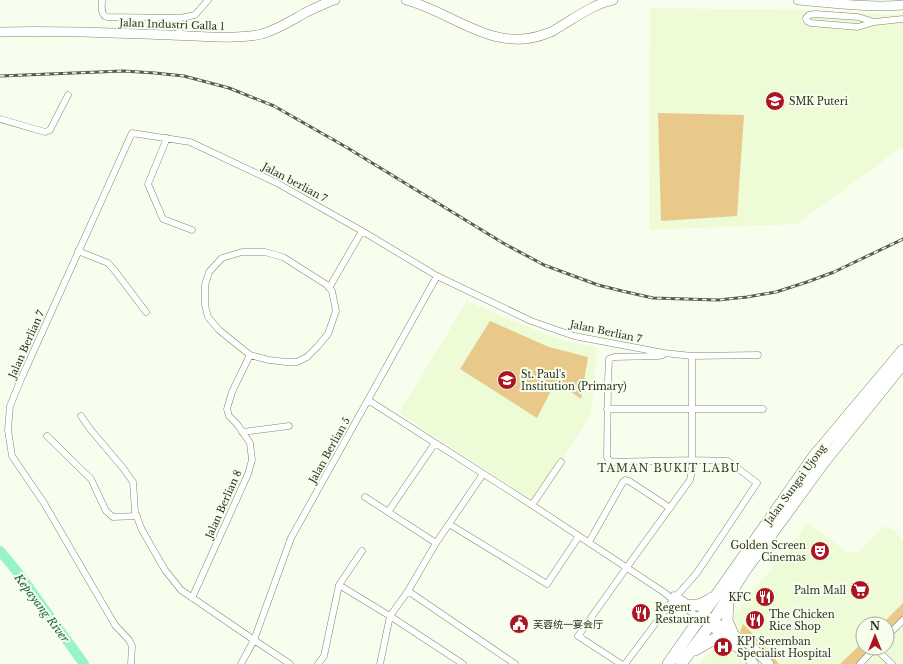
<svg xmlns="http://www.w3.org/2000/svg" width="903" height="664" font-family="'Libre Baskerville','Noto Sans SC',serif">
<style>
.built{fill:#edfbd6;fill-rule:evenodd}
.green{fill:#e9c989}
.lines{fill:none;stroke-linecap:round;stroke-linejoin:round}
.river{stroke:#99f3ca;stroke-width:10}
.street-casing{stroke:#7f896e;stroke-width:7}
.secondary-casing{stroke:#7f896e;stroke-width:10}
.highway-casing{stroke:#7f896e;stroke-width:12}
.street{stroke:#fff;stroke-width:6}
.secondary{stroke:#fff;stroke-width:9}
.highway{stroke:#fff;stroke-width:11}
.rail-casing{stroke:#585d51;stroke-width:3}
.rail{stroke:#f7feed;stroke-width:1.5;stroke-dasharray:4.5;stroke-linecap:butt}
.labels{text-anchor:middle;stroke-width:4;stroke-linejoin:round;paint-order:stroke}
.street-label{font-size:10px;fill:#2c3025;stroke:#f7feed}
.poi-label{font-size:10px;fill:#2c3025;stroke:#f7feed;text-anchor:start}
.neighbourhood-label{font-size:11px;letter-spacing:1px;fill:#384129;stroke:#f7feed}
.water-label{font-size:11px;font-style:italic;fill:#1f6348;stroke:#f7feed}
</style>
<rect width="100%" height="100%" fill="#f7feed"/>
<path class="built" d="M650,8L798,10L903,15V148L899,149L797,224L649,230Z
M467,301L513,321L558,339L597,348L591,413L537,503L399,413Z
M808,523L847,552H859L883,526L894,531L903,541V664H774L727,624ZM863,624H887V648H863Z
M721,641L739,653L750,664H700L703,660Z"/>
<path class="green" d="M658,113L744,115L737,216L661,221Z
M490,321L549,347L588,357L581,399L556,381L537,418L460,369Z
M903,603V619L887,635V624H882Z
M743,624L763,644L779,664H771L768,660L740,631Z
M863,642V648H873L858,664H840Z"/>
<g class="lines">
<path class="river" d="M0,551L19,574L84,664"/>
<g class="street-casing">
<path id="street" d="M102,0C102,6 100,15 107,17L180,18L195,15L208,0
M874,22L858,17L815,14L809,15L806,18L807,21L811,23L858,27L874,22L903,19
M179,35L180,18
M0,119L45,132L50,130L68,95
M167,138L148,184L163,219L192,230
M78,251L108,263L115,271L146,312
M242,252H265L283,257L327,285L332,291L336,311L328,334L318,346L307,357L297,362H286L269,360L250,355L219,330L208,317L205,305V285L209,272L222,258Z
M329,288L362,231
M368,400L532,505L665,593L673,600L700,618
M607,409H763
M81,416L90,429L123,468L133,482L134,496L135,512L142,530L165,570L181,590L254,640L290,664
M242,432L289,426
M47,436L91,479L106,511L113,517L137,516
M365,497L436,543
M532,505L561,462
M388,512L435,443
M449,524L547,584L579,536
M589,542L623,482L625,480L629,481L670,508
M339,585L390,616L463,664
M408,591L515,664
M674,595L677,596L692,606
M192,598L248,474L252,460L250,443L237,424L229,416L227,409L232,392L250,355
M887,636L903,620
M131,664L132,646L129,640L115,625L44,503L12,456L8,430L10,406L21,379L72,266L132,133L190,142L277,183L362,231L437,276L531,321L574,336L664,353L692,356L758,355
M241,664L254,640L291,538L437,276
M318,664L324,656L339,585L362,551
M380,664L390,616L408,591L436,543L483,474
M621,664L578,636L627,567L690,480L692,470V356
M625,664L673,600L696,574L711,552L757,483L728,461L692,460L612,462L609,460L607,457L608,381L609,359L614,357L658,356L663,355L664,353
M860,664L875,648L892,664"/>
</g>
<g class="secondary-casing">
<path id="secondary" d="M406,0C455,13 494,55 548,33C553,32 557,28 561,26C578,16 594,4 613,0
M798,0C832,3 868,8 903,5
M0,32C57,30 114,33 171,35C198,36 236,40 262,34C278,29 289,22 303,14C312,9 322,5 331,1L335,0
M703,614L751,646L769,664
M707,623C724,635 740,649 754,664"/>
</g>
<g class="highway-casing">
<path id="highway" d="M728,600L727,621L732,632
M690,605C700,606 704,603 712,598
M695,650L716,638L725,636
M668,664L814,456L903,350
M681,664L713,621L744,572L824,462L903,364"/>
</g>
<use href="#street" class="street"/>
<use href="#secondary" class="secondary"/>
<use href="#highway" class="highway"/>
<g class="rail-casing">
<path id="rail" d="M0,76L123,71L155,73L184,76L229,88L274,106L346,147L503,243L544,265L598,285L622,291L653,298L718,300L747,297L776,292L807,282L834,272L903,239"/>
</g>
<use href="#rail" class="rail"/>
</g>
<defs>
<g id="school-disc" transform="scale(1)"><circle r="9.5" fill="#aa1423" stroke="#f7feed"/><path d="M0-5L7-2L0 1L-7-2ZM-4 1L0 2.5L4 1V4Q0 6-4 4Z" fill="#fff"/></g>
<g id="theatre-disc" transform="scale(1)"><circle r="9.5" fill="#aa1423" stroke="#f7feed"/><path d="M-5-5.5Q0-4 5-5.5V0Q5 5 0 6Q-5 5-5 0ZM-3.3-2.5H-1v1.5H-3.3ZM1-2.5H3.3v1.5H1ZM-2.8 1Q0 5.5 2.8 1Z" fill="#fff"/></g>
<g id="supermarket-disc" transform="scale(1)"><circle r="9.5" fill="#aa1423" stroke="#f7feed"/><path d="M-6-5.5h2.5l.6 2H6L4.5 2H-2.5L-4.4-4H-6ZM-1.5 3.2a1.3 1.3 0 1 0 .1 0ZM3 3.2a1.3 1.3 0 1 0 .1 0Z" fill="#fff"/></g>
<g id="restaurant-disc" transform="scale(1)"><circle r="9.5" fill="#aa1423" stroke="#f7feed"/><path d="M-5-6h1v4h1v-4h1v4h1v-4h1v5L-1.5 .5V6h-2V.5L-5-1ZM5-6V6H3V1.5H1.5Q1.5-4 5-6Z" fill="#fff"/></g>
<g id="civic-disc" transform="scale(1)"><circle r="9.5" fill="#aa1423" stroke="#f7feed"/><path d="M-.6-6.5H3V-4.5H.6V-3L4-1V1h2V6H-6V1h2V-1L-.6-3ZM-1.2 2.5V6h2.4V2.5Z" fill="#fff"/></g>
<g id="hospital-disc" transform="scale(1)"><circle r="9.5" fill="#aa1423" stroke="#f7feed"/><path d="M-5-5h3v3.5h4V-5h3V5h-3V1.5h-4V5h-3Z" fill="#fff"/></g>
</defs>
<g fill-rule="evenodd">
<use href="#school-disc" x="775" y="101"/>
<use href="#school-disc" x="507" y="380"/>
<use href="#theatre-disc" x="820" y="551"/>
<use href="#supermarket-disc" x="860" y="590"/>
<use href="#restaurant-disc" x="765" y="597"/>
<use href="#restaurant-disc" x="641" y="613"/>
<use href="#restaurant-disc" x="755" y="620"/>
<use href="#civic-disc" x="519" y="624"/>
<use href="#hospital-disc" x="723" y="647"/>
</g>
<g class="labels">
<g class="street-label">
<text transform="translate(172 24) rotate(2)" y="4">Jalan Industri Galla 1</text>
<text transform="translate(295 182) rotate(28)" y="4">Jalan berlian 7</text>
<text transform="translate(606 331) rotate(12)" y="4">Jalan Berlian 7</text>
<text transform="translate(26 344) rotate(-66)" y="4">Jalan Berlian 7</text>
<text transform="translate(329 450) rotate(-61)" y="4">Jalan Berlian 5</text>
<text transform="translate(795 484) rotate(-54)" y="4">Jalan Sungai Ujong</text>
<text transform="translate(223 504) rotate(-66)" y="4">Jalan Berlian 8</text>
</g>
<g class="poi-label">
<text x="789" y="105">SMK Puteri</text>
<text x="521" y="378">St. Paul's<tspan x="521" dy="12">Institution (Primary)</tspan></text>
<text x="806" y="549" text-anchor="end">Golden Screen<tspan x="806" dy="12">Cinemas</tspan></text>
<text x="846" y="594" text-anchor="end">Palm Mall</text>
<text x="751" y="601" text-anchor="end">KFC</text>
<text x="655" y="611">Regent<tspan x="655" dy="12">Restaurant</tspan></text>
<text x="769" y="618">The Chicken<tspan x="769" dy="12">Rice Shop</tspan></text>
<text x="533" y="628">芙蓉统一宴会厅</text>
<text x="737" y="645">KPJ Seremban<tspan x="737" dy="12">Specialist Hospital</tspan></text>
</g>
<g class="neighbourhood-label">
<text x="669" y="472">TAMAN BUKIT LABU</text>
</g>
<g class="water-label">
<text transform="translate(42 608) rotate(53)" y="4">Kepayang River</text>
</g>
</g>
<g transform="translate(875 636)"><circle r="19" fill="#f7feed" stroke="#a6ac9d"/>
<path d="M0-3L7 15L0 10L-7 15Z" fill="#aa1423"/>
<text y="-6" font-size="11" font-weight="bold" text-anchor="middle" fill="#2c3025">N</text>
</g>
</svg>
